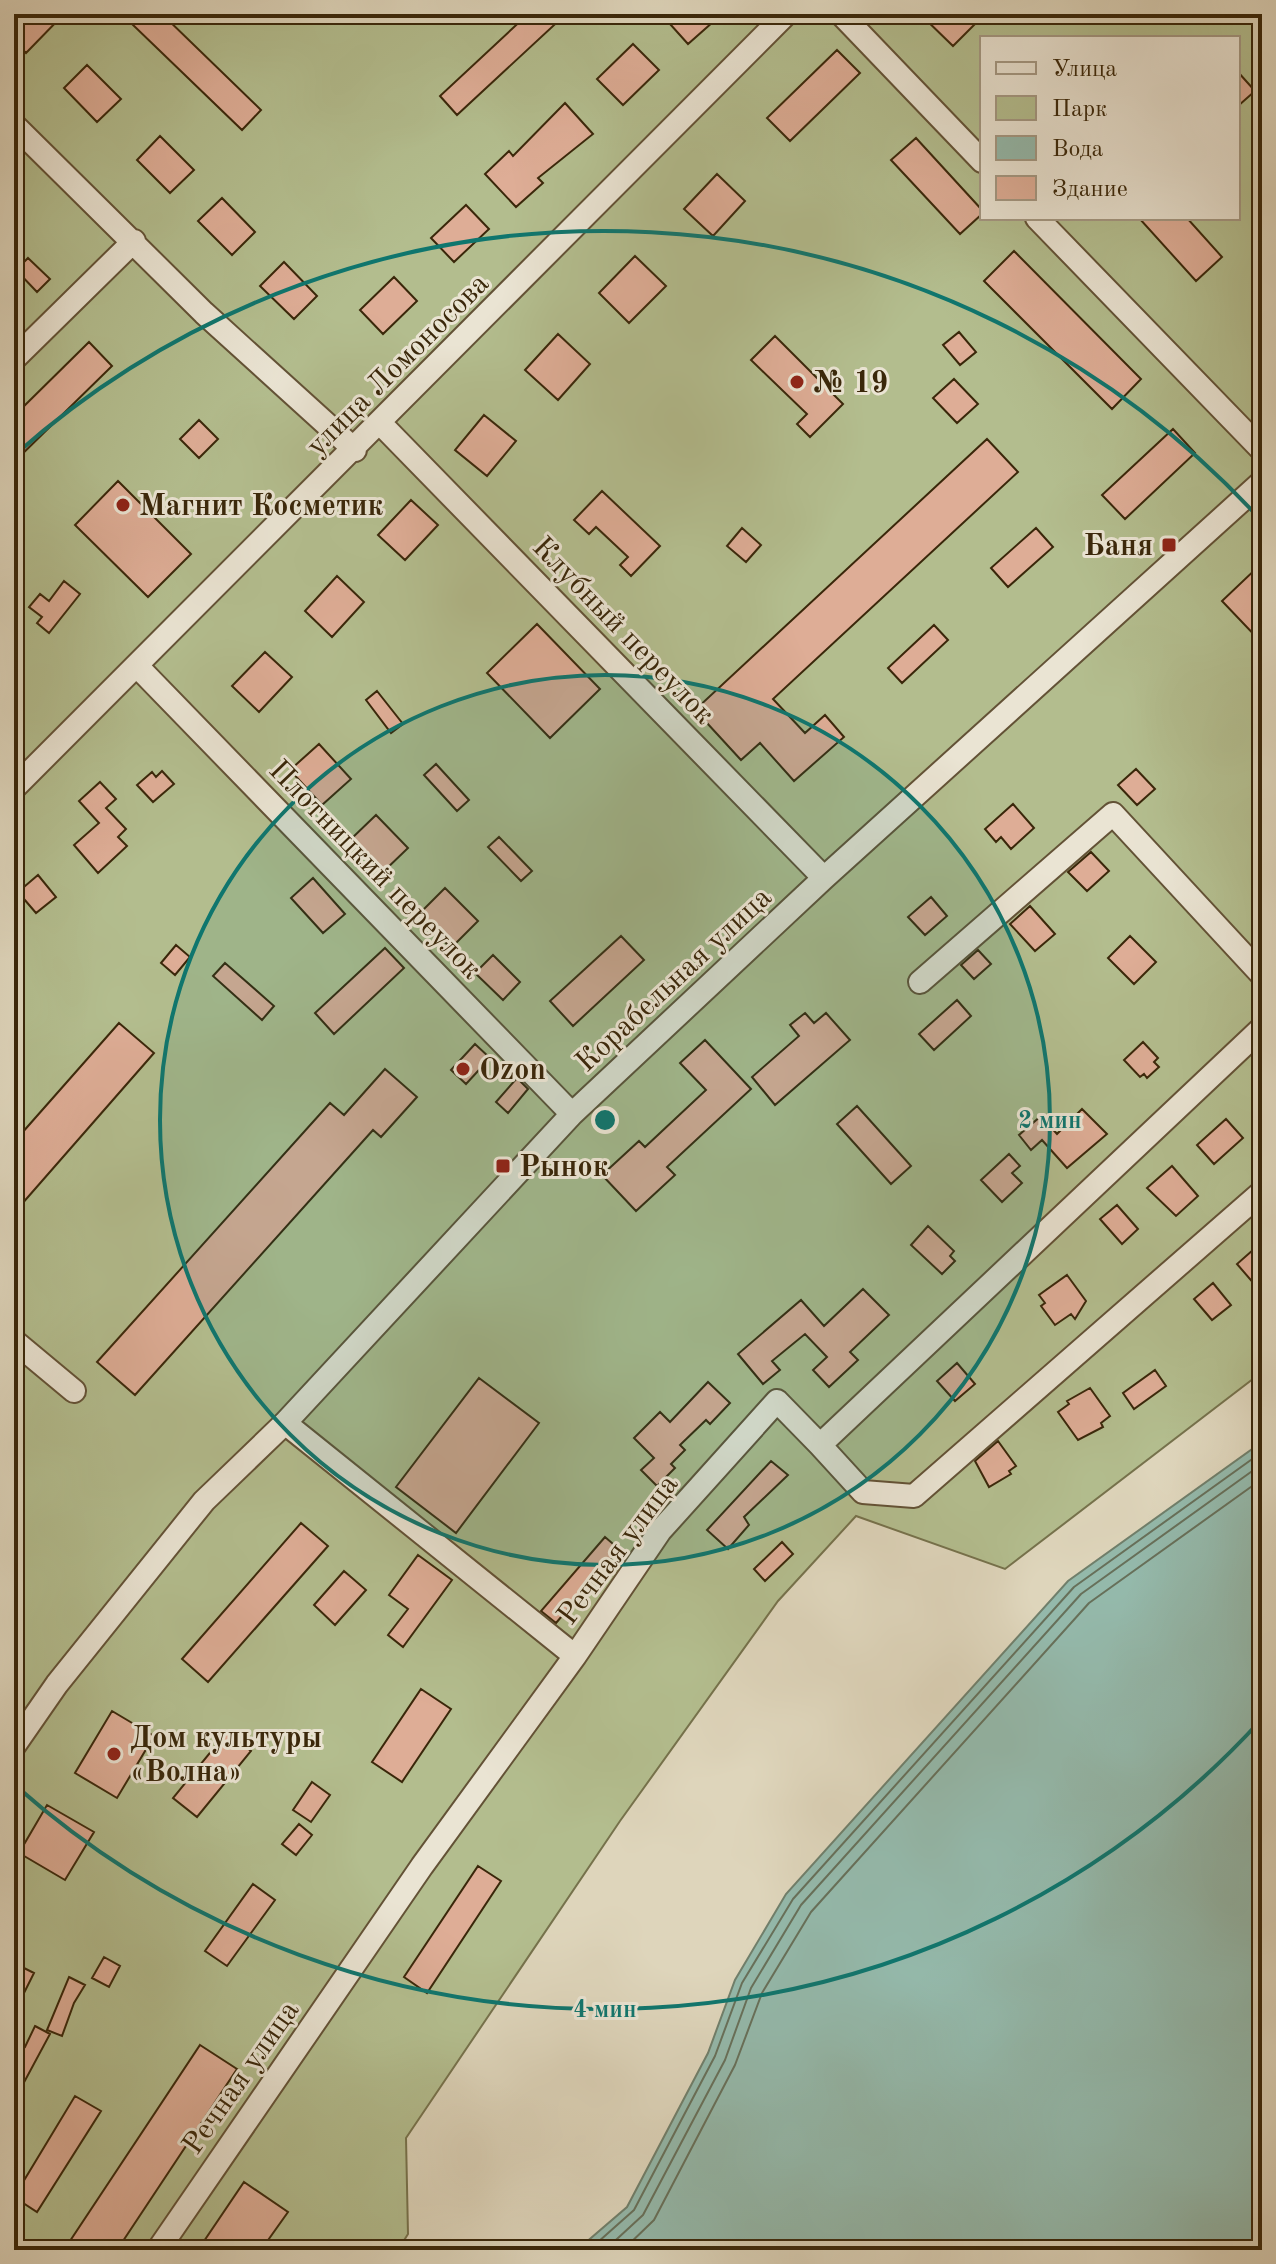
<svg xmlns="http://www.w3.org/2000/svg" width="1276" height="2264" font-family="'Old Standard TT',serif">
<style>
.green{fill:#b3bd8e;stroke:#76724c;stroke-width:2;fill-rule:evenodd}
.water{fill:#94b9ab;stroke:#707f6b;stroke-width:2}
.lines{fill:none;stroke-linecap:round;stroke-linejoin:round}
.shore{stroke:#67705a;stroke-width:2}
.building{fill:#dead96;stroke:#3a270a;stroke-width:2}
.street-casing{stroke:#635236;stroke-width:26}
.street{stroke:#eae4d3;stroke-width:22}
.ring{fill:none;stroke:#0f766e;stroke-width:4}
.poi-dot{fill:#8f2418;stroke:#eae4d3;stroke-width:3}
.labels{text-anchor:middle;stroke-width:6;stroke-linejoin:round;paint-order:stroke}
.street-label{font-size:30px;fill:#3a270a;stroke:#eae4d3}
.poi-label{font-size:30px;font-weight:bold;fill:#3a270a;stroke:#eae4d3;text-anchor:start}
.centre{fill:#0f766e;stroke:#eae4d3;stroke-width:4}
.ring-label{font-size:24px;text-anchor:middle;font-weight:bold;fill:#0f766e;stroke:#eae4d3;stroke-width:6;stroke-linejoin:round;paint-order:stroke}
</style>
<rect width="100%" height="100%" fill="#ded5bb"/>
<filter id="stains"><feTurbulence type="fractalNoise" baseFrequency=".0025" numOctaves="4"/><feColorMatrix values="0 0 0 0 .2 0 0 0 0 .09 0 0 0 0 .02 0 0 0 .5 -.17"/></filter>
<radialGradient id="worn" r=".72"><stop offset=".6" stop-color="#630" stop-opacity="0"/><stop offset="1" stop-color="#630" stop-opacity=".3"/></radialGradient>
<path class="green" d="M14,14H1262V1372L1005,1569L856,1516L778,1601L620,1821L406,2138L408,2234L398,2250H14ZM982,38H1238V218H982Z"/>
<path class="water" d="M1262,1442V2250H577L627,2207L708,2053L735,1980L786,1894L1068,1581Z"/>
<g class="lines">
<path class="shore" d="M589,2250L634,2210L715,2056L742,1983L793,1899L1074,1587L1262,1452
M605,2250L643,2215L725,2060L751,1988L801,1905L1081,1594L1262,1464
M623,2250L654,2220L735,2065L762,1993L811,1912L1089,1603L1262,1479"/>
</g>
<path class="building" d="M20,14H64L26,53L14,41V20Z
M142,14H162L261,110L242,130L132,24Z
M528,14H566L457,115L440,96Z
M661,14H722L688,44Z
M920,14H966L976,23L953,46Z
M633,44L659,70L623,105L597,79Z
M837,50L860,73L790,141L767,118Z
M87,65L121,99L97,122L64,88Z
M1238,72L1255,91L1238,106Z
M565,103L593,134L538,178L543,183L516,207L485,174L509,151L513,156Z
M160,136L194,170L170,193L137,160Z
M916,138L982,210V214L960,234L891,160Z
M717,174L745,201L713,236L684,209Z
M222,198L255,232L232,255L198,221Z
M466,205L489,229L454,262L431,238Z
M1139,218H1187L1222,257L1196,281Z
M1014,251L1141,379L1112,409L984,281Z
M635,256L666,286L629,323L599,293Z
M28,258L50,279L37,292L16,270Z
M284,262L317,296L294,319L260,286Z
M394,277L417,301L383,334L360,310Z
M959,332L976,352L960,365L943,345Z
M558,334L590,364L558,400L525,370Z
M775,336L843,404L810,437L797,424L807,414L751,360Z
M89,342L112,366L14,462V416Z
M954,379L978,404L957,423L933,398Z
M484,415L516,441L487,476L455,450Z
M199,420L218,439L199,458L180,439Z
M1173,429L1195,453L1125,519L1102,495Z
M987,439L1018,472L773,699L805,733L825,715L844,737L794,781L760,743L741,760L695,710Z
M118,481L191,554L148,597L75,525Z
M602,491L660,546L631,576L620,565L628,557L596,527L589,534L574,520Z
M411,500L438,525L405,560L378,535Z
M742,528L761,545L746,562L727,546Z
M1036,528L1053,547L1008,587L991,568Z
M1262,563V643L1222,601Z
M337,576L364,602L332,637L305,611Z
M64,581L80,594L49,633L37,623L42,617L29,607L40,594L49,601Z
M537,624L600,689L550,738L487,673Z
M934,625L948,640L902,683L888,668Z
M265,652L292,677L259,712L232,686Z
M377,691L403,724L391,733L366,700Z
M319,744L351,779L322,805L290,770Z
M436,764L469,800L457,811L424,775Z
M1136,769L1155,789L1137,805L1118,785Z
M162,771L174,784L153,802L137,785L152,772L156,777Z
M100,782L116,799L106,808L126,829L118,837L127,846L98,873L74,845L99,823L79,801Z
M1013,804L1034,828L1011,849L1001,837L996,842L985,829Z
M376,815L408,848L382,873L350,840Z
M499,837L532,871L521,881L488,847Z
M1091,852L1109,871L1087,891L1068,872Z
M38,875L56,897L36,913L18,892Z
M313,878L345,914L323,933L291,898Z
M445,888L478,921L451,948L418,915Z
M931,897L947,916L925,935L908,917Z
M1030,906L1055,934L1035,951L1010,924Z
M621,936L644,960L573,1026L550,1001Z
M1130,936L1156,962L1134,984L1108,958Z
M176,945L190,957L175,975L161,963Z
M385,948L404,968L334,1034L315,1013Z
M978,950L991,964L974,979L961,965Z
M493,955L520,982L503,1000L475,973Z
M225,963L274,1006L262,1020L213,976Z
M957,1000L971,1016L934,1050L919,1034Z
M805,1013L814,1023L826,1013L850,1040L775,1105L752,1077L799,1036L790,1025Z
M119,1023L154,1053L14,1213V1142Z
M705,1040L751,1089L667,1167L675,1175L636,1211L602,1175L639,1141L645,1147L706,1090L680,1063Z
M1143,1042L1158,1058L1154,1062L1159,1067L1147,1078L1144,1074L1140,1077L1124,1060Z
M475,1044L490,1058L466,1084L451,1070Z
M385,1069L417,1097L381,1137L373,1130L135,1395L97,1362L330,1103L344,1115Z
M517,1078L528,1089L508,1113L496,1102Z
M857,1106L911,1166L891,1184L837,1124Z
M1082,1109L1107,1134L1067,1168L1042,1140L1031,1150L1019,1135L1041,1116L1057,1134Z
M1226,1119L1243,1138L1214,1164L1197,1145Z
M1009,1154L1020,1166L1012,1173L1022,1183L1002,1202L981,1180Z
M1172,1166L1198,1196L1176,1216L1147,1188Z
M1117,1205L1138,1229L1122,1244L1100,1219Z
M928,1226L954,1251L950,1256L955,1261L942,1274L911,1245Z
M1262,1242V1293L1237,1264Z
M1067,1275L1086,1301L1075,1319L1071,1314L1055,1325L1041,1306L1045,1303L1039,1295Z
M1213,1283L1231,1305L1212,1320L1194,1299Z
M863,1289L889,1315L850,1352L858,1360L829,1387L813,1370L827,1357L805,1334L772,1361L780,1370L763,1384L738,1354L801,1300L824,1326Z
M957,1363L975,1384L955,1401L937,1381Z
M1155,1370L1166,1386L1134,1409L1123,1393Z
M479,1378L539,1423L456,1533L396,1487Z
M708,1382L730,1403L710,1424L706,1420L680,1445L685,1450L671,1464L675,1468L657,1486L641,1470L654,1458L634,1438L660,1412L670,1422Z
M1090,1388L1110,1416L1101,1423L1103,1427L1078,1440L1058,1412L1069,1404L1067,1401Z
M998,1441L1016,1466L1009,1471L1011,1474L989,1487L975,1461Z
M771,1461L788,1475L744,1517L749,1525L728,1549L707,1530Z
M301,1523L328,1546L208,1682L182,1659Z
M605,1537L619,1549L556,1623L541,1611Z
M782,1542L793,1554L765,1581L754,1569Z
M418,1555L452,1580L403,1647L388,1635L408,1609L389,1595Z
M344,1571L366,1590L335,1625L314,1605Z
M421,1689L451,1709L402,1782L372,1762Z
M112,1711L154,1736L117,1798L75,1773Z
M227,1732L251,1751L197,1817L173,1798Z
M312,1782L330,1795L311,1822L293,1810Z
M47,1805L94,1832L65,1880L19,1853Z
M299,1824L312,1835L296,1855L282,1844Z
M478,1866L501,1881L427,1993L404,1977Z
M253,1884L275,1900L227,1966L205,1951Z
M104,1957L120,1966L109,1987L92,1978Z
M14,1963L34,1973L14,2013Z
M69,1977L85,1985L74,2003L62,2036L47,2030Z
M35,2026L50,2034L14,2101V2052L18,2044L25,2047Z
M200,2045L237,2069L117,2250H64Z
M75,2096L101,2111L37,2212L14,2197Z
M244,2182L288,2212L261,2250H198Z"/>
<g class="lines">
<g class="street-casing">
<path id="street" d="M841,14L982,161
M14,125L204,313L355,450
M1037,218L1262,450
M14,359L134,241
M381,424L824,878
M137,666L572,1114
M14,788L786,14
M920,982L1113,814L1262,975
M14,1341L74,1391
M285,1423L575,1656
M820,1445L863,1492L914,1496L1262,1192
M14,1746L57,1684L204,1501L285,1423L572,1114L824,878L1262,482
M158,2250L422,1866L575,1656L660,1531L777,1401L820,1445L1262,1028"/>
</g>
<use href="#street" class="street"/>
</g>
<circle cx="605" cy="1120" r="445" fill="#0f766e" fill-opacity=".12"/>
<g class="ring">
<circle cx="605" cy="1120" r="445"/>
<path d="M1260 1721A889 889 0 0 1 16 1786M16 454A889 889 0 0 1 1260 519"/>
</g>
<g class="poi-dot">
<circle cx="797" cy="382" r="8"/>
<circle cx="123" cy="505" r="8"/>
<rect x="1161" y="537" width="16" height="16" rx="4"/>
<circle cx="463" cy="1069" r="8"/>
<rect x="495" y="1158" width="16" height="16" rx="4"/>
<circle cx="114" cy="1754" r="8"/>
</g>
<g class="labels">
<g class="street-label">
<text transform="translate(397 364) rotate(-45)" y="10">улица Ломоносова</text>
<text transform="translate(624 630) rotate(46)" y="10">Клубный переулок</text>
<text transform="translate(376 869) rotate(46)" y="10">Плотницкий переулок</text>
<text transform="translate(673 979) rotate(-43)" y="10">Корабельная улица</text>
<text transform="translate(617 1549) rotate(-53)" y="10">Речная улица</text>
<text transform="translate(240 2077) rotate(-55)" y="10">Речная улица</text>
</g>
<g class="poi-label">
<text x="813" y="392">№ 19</text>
<text x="139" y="515">Магнит Косметик</text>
<text x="1153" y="555" text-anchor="end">Баня</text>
<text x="479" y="1079">Ozon</text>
<text x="519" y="1176">Рынок</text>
<text x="130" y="1747">Дом культуры<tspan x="130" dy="34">«Волна»</tspan></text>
</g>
</g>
<circle cx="605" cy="1120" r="12" class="centre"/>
<g class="ring-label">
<text x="1050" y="1128">2 мин</text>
<text x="605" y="2017">4 мин</text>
</g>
<rect width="1276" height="2264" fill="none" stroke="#ded5bb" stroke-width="48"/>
<rect x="16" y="16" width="1244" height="2232" fill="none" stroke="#3a270a" stroke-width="4"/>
<rect x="24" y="24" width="1228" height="2216" fill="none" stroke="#3a270a" stroke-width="2"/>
<rect x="980" y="36" width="260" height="184" fill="#eae4d3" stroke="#a49883" stroke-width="2"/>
<rect x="996" y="62" width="40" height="12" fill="#eae4d3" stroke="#a49883" stroke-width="2"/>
<text x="1052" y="76" font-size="24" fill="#3a270a">Улица</text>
<rect x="996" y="96" width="40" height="24" fill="#b3bd8e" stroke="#a49883" stroke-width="2"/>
<text x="1052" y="116" font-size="24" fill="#3a270a">Парк</text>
<rect x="996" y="136" width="40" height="24" fill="#94b9ab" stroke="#a49883" stroke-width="2"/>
<text x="1052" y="156" font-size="24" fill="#3a270a">Вода</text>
<rect x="996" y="176" width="40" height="24" fill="#dead96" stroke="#a49883" stroke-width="2"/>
<text x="1052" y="196" font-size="24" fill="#3a270a">Здание</text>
<rect width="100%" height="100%" filter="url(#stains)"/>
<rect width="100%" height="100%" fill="url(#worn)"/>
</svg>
